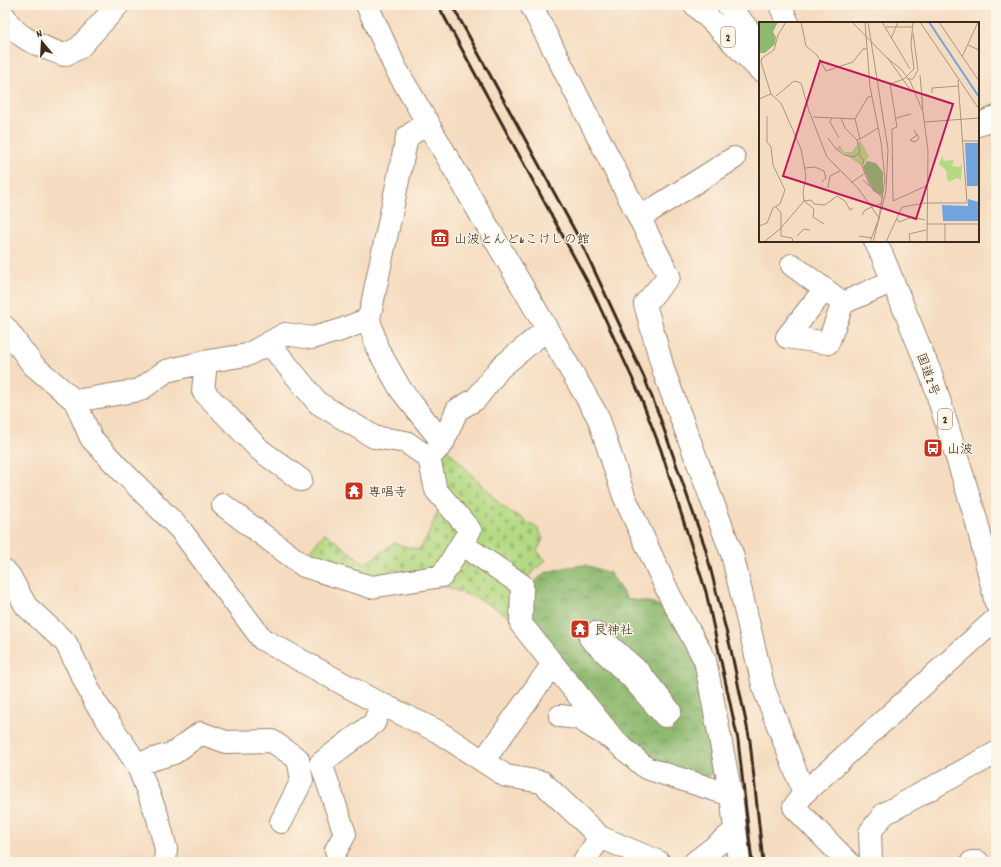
<svg xmlns="http://www.w3.org/2000/svg" width="1001" height="867" font-family="Dekko,'Klee One',sans-serif">
<style>
.forest{fill:url(#forest-crowns);stroke:#657248}
.cemetery{fill:url(#cemetery-stones);stroke:#788250}
.lines{fill:none;stroke-linecap:round;stroke-linejoin:round}
.minor-casing{stroke:#98836f;stroke-width:24}
.highway-casing{stroke:#98836f;stroke-width:24}
.minor{stroke:#fff;stroke-width:22}
.highway{stroke:#fff;stroke-width:22}
.rail{stroke:#3b2a1e;stroke-width:3}
.labels{text-anchor:middle;stroke-width:3;stroke-linejoin:round;paint-order:stroke}
.shield{fill:#fcf5e5;stroke:#75675a;stroke-width:1}
.shield-label{font-size:12px;font-weight:bold;fill:#3b2a1e}
.poi-label{font-size:13px;fill:#3b2a1e;stroke:#fcf5e5;text-anchor:start}
.street-label{font-size:13px;fill:#3b2a1e;stroke:#fcf5e5}
.inset-river{fill:none;stroke:#72a4dd;stroke-width:2}
.inset-road{fill:none;stroke:#ab957f;stroke-width:1}
.view{fill:#c2185b;fill-opacity:0.15;stroke:#c2185b;stroke-width:2}
.inset-edge{fill:none;stroke:#3b2a1e;stroke-width:2}
</style>
<defs>
<pattern id="forest-crowns" width="20" height="18" patternUnits="userSpaceOnUse"><rect width="20" height="18" fill="#8fb971"/><path d="M2 6a3 3 0 1 1 6 0M12 15a3 3 0 1 1 6 0" fill="none" stroke="#76975c"/></pattern>
<pattern id="cemetery-stones" width="16" height="16" patternUnits="userSpaceOnUse"><rect width="16" height="16" fill="#b4d983"/><path d="M2 7V4a2 2 0 0 1 4 0v3zM10 15v-3a2 2 0 0 1 4 0v3z" fill="#9cba71"/></pattern>
</defs>
<rect width="100%" height="100%" fill="#fcf5e5"/>
<filter id="ink" filterUnits="userSpaceOnUse"><feTurbulence type="fractalNoise" baseFrequency=".025" numOctaves="2"/><feDisplacementMap in="SourceGraphic" scale="8" xChannelSelector="R" yChannelSelector="G"/><feConvolveMatrix kernelMatrix="1 2 1 2 8 2 1 2 1" color-interpolation-filters="sRGB"/></filter>
<filter id="wash" filterUnits="userSpaceOnUse"><feTurbulence type="fractalNoise" baseFrequency=".012" numOctaves="4" result="noise"/><feDisplacementMap in="SourceGraphic" scale="16" xChannelSelector="R" yChannelSelector="G"/><feGaussianBlur stdDeviation="0.9" result="paint"/><feColorMatrix in="noise" values="0 0 0 0 0 0 0 0 0 0 0 0 0 0 0 0 0 1.4 0 .05"/><feComposite in="paint" operator="in"/></filter>
<g filter="url(#wash)">
<rect width="100%" height="100%" fill="#f5dcc0"/>
<path class="forest" d="M585,565L610,573L627,599L653,603L672,613L700,662L721,766L703,780L650,764L526,624L529,588L544,573L567,567Z"/>
<path class="cemetery" d="M445,447L502,506L538,529L543,539L537,551L546,560L525,579L517,621L481,600L442,585L392,569L384,582L304,557L325,533L365,564L394,543L419,550L428,535L445,495L432,460Z"/>
</g>
<g filter="url(#ink)">
<g class="lines">
<g class="minor-casing">
<path id="minor" d="M367,5L395,67L598,417L624,496L670,596L705,660L731,795L739,862
M531,5L669,276L645,304L664,372L732,554L764,689L804,793L996,619
M780,5L788,23
M5,17C16,39 43,47 64,55L79,48L118,5
M428,122L407,137L369,319L377,348L401,390L443,443L429,458
M978,125L996,117
M639,218L734,158
M792,265L843,303L828,343L787,337L824,290
M843,303L893,281
M5,327L33,365L75,401L91,438L118,467L180,529L262,639L369,698L437,731L506,776L542,782L600,837L659,862
M206,362L203,391L260,450L301,480
M75,401L140,390L166,371L209,361L247,355L285,334L312,338L338,331L369,319
M443,443L457,410L476,399L500,368L547,329
M223,505L304,566L371,587L442,576L470,530L436,490L429,458L406,442L374,437L318,403L269,343
M462,544L522,585L521,624L615,741
M5,571L9,575L26,606L66,643L95,702L137,764L157,815L166,849L165,862
M595,633L639,672L670,711L665,716L632,678L590,638Z
M560,716L578,718L615,741L646,768L731,795
M484,760L553,664
M137,764L174,753L201,733L226,742L272,741L298,759L302,780L281,822
M804,793L794,807L848,862
M336,850L345,834L321,763L374,723L382,704
M584,862L600,837
M695,862L735,831
M871,862L870,832L884,814L996,753
M972,862H978"/>
</g>
<g class="highway-casing">
<path id="highway" d="M695,5L715,24L760,70
M728,5L760,44
M875,241L882,255L932,377L976,519L996,603"/>
</g>
<use href="#minor" class="minor"/>
<use href="#highway" class="highway"/>
<path class="rail" d="M438,5L593,292L639,393L661,450L706,592L738,740L752,862
M452,5L581,242L644,377L659,415L705,547L731,650L750,741L763,862"/>
</g>
</g>
<defs>
<g id="museum-square" transform="scale(1)"><rect x="-9" y="-9" width="18" height="18" rx="4" fill="#c8321e" stroke="#fcf5e5"/><path d="M0-6L6-3V-2H-6V-3ZM-5-1h2V3h-2ZM-1-1h2V3h-2ZM3-1h2V3H3ZM-6 4H6V6H-6Z" fill="#fff"/></g>
<g id="bus-square" transform="scale(1)"><rect x="-9" y="-9" width="18" height="18" rx="4" fill="#c8321e" stroke="#fcf5e5"/><path d="M-5-6H5V4H4V6H2V4H-2V6H-4V4H-5ZM-3.5-4V0h7V-4ZM-3.5 1.2v1.5H-2V1.2ZM2 1.2v1.5H3.5V1.2Z" fill="#fff"/></g>
<g id="temple-square" transform="scale(1)"><rect x="-9" y="-9" width="18" height="18" rx="4" fill="#c8321e" stroke="#fcf5e5"/><path d="M0-6L5-2H3V0L6.5 2.5H4V6H1.5V3h-3V6H-4V2.5H-6.5L-3 0V-2H-5Z" fill="#fff"/></g>
</defs>
<g fill-rule="evenodd">
<use href="#museum-square" x="440" y="238"/>
<use href="#bus-square" x="933" y="448"/>
<use href="#temple-square" x="354" y="491"/>
<use href="#temple-square" x="580" y="629"/>
</g>
<g class="labels">
<g class="shield">
<rect x="721" y="27" width="14" height="20" rx="3"/>
<rect x="938" y="409" width="14" height="20" rx="3"/>
</g>
<g class="shield-label">
<text x="728" y="41">2</text>
<text x="945" y="423">2</text>
</g>
<g class="poi-label">
<text x="454" y="243">山波とんど&amp;こけしの館</text>
<text x="947" y="453">山波</text>
<text x="368" y="496">専唱寺</text>
<text x="594" y="634">艮神社</text>
</g>
<g class="street-label">
<text transform="translate(929 374) rotate(70)" y="5">国道2号</text>
</g>
</g>
<g transform="translate(759 22)">
<rect width="220" height="220" fill="#f5dcc0"/>
<path d="M184,133V139L195,138L193,144L200,145L203,142L202,158L198,156L189,160L187,148L180,142Z" fill="#b4d983"/>
<path d="M0,0H19L14,10L17,15L16,22L6,31H0ZM108,139L117,141L124,150V172L121,173L114,169L104,145Z" fill="#8fb971"/>
<path d="M101,118L110,134L103,144L77,126L81,124L85,130H93Z" fill="#b4d983"/>
<path d="M206,121H220V164H208ZM209,177L220,180V199H184L183,183L209,184Z" fill="#72a4dd"/>
<path class="inset-river" d="M170,0L220,75"/>
<path class="inset-road" d="M27,0L19,13L15,28L3,36L2,40L12,72L22,81L42,127L47,154L44,170L45,179L55,187L54,195L65,202M42,0L47,24L58,33L67,49L94,40L104,27H108M93,0L130,38L153,70M106,0L111,65L122,120L126,157L120,196L111,220M109,0L129,127L127,169L114,220M123,0L151,47M154,0L152,23L155,47L145,57L131,62L138,105L133,107L134,179L167,164M161,0L220,87M180,0L220,59M127,5H153M132,17L139,0M209,23L220,28M127,35L142,47L151,59L164,90L169,129L168,220M203,35L219,0M161,53L164,88M148,57H154L159,48L154,11M173,71V66L200,64M17,74L35,59L42,61L50,89L68,135L99,166L120,196M0,77L12,72M54,95L96,97M73,96L71,100L80,116M137,96L152,92M166,100L220,96M155,108L160,116L156,120L151,118L158,113M69,116L77,127L85,133L95,135L101,130L98,118L86,106L82,96M101,117L119,106M98,118L101,117L96,97L109,75L113,74M204,119H220M99,131L105,139L103,144L111,164M46,146L56,145L65,149L67,156L63,160M104,158L124,176M92,161L106,151M69,166L71,154L81,149M17,185L22,191V214L33,216L34,220M103,193L106,188L123,181M138,197L140,200L153,195L166,198M167,202H220M0,204L8,201L14,186L21,182L26,168L14,143L12,125L8,120V94M38,214L45,207L51,208M100,214L113,216M5,220L21,207L45,179L52,178L55,182L66,183L78,174L86,179L91,188L94,186M127,220L143,185L166,181H208L199,58M151,220L150,212L167,208M186,220V202"/>
<path class="view" d="M61,39L194,82L157,197L24,154Z"/>
<rect width="220" height="220" class="inset-edge"/>
</g>
<rect width="1001" height="867" fill="none" stroke="#fcf5e5" stroke-width="20"/>
<g transform="translate(42 42) rotate(342)" stroke="#fcf5e5" stroke-width="3" paint-order="stroke">
<path d="M0-3L7 15L0 10L-7 15Z" fill="#3b2a1e"/>
<text y="-6" font-size="11" font-weight="bold" text-anchor="middle" fill="#3b2a1e">N</text>
</g>
</svg>
